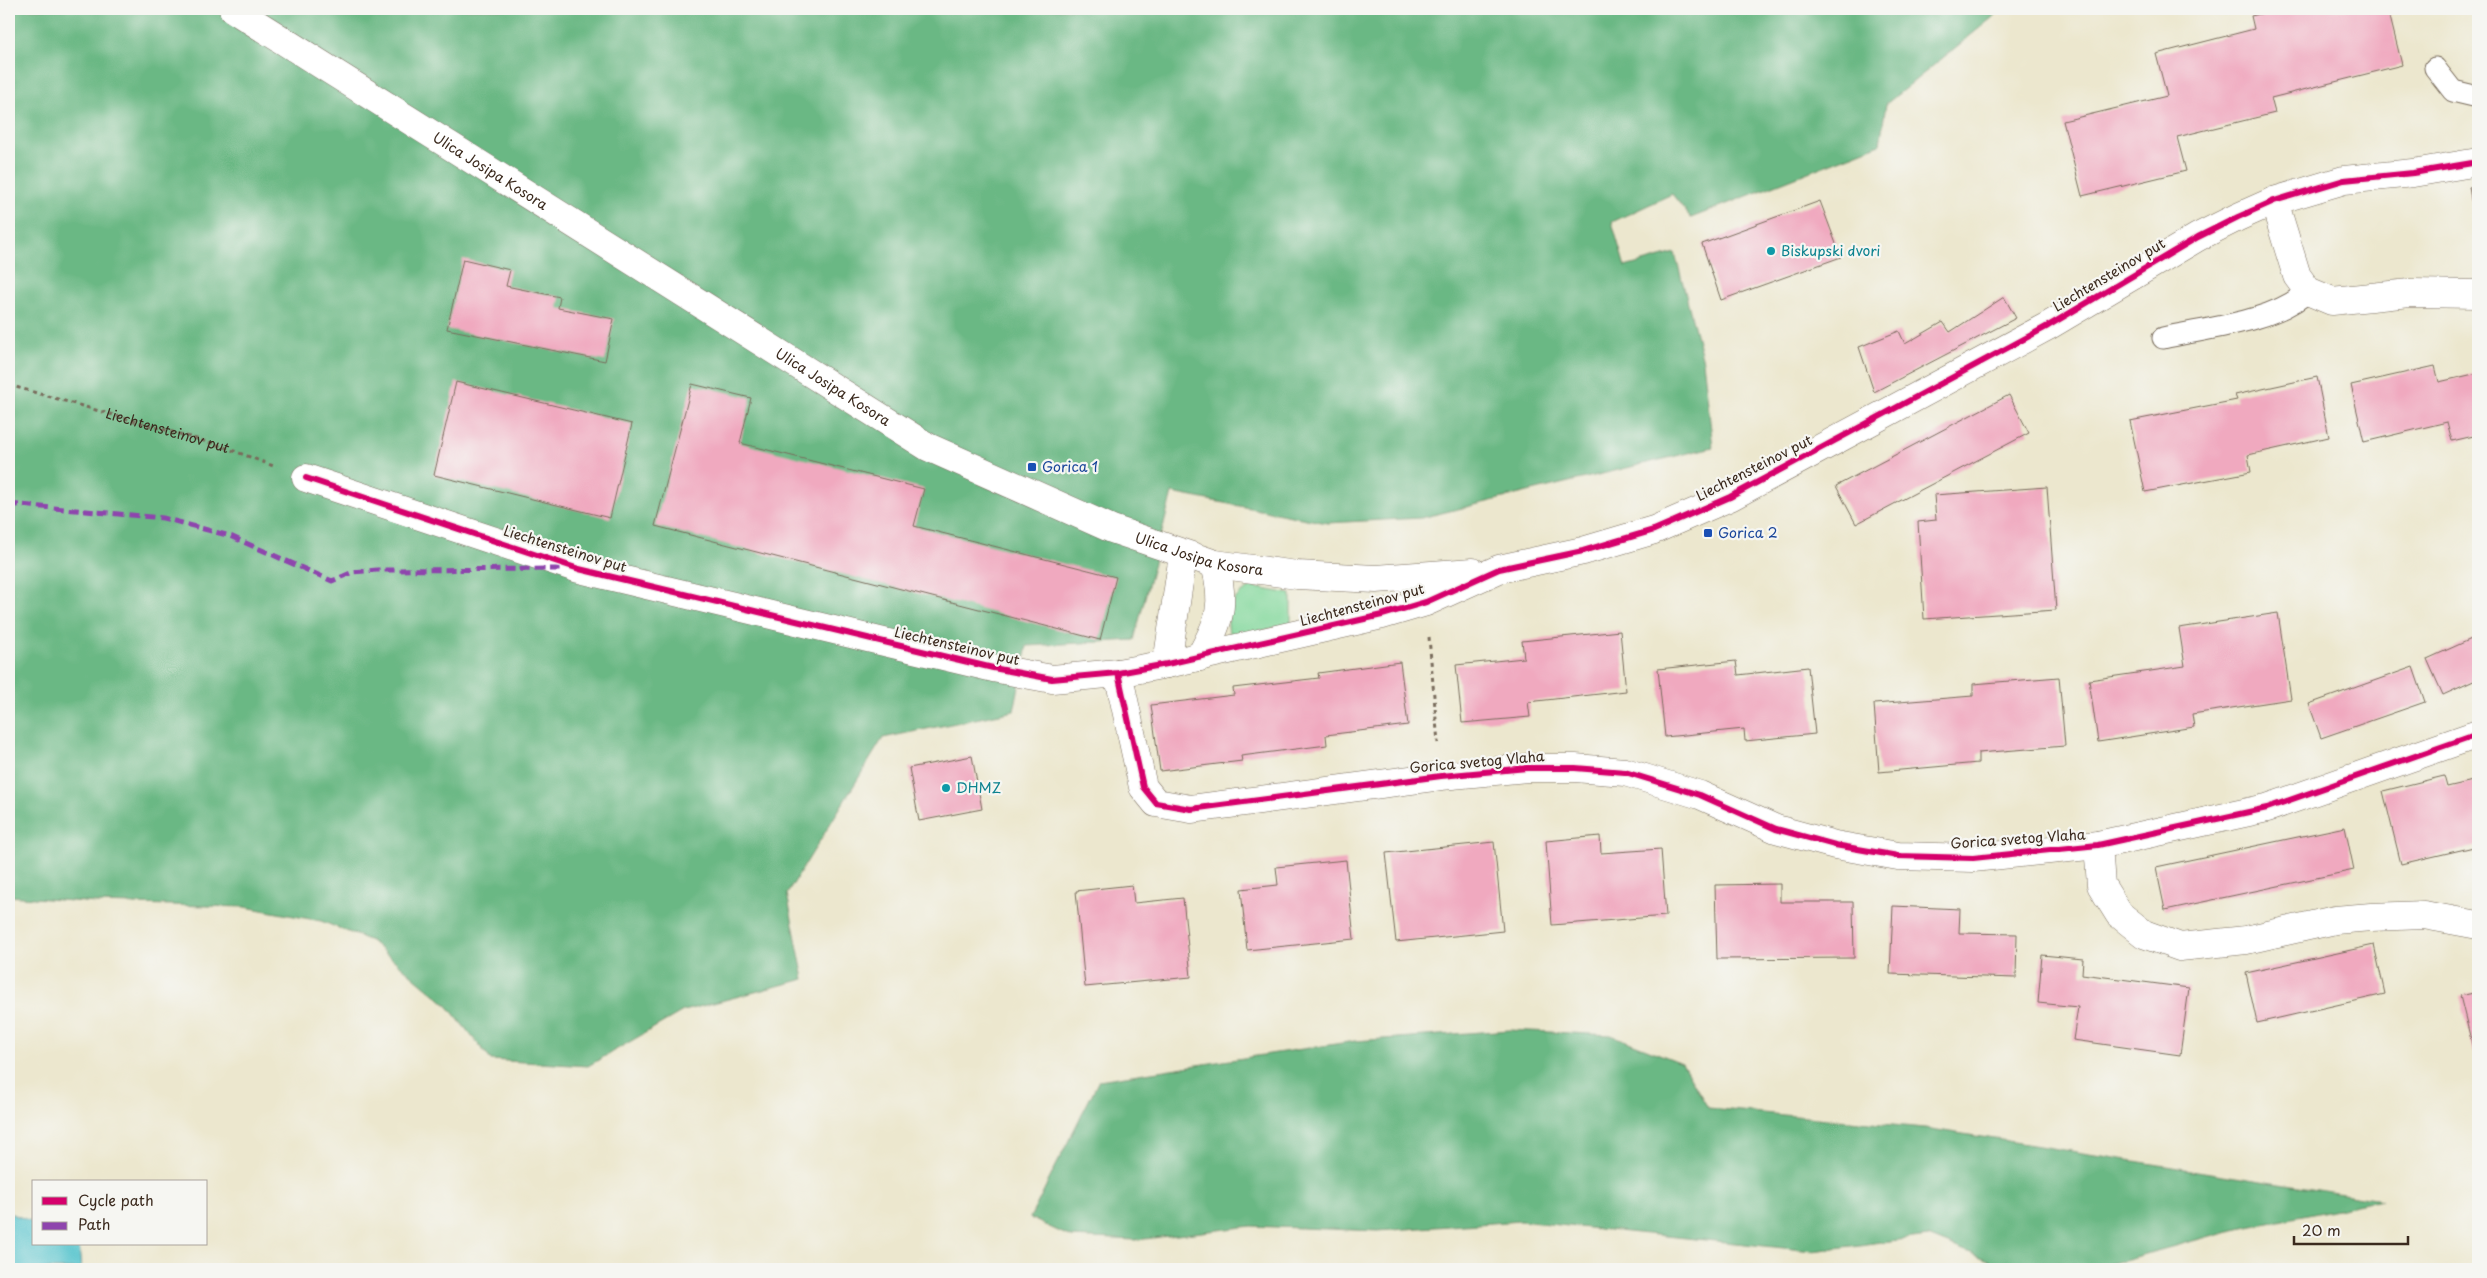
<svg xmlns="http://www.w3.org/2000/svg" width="2487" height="1278" font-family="'Playpen Sans',sans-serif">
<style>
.green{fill:#83d89c;stroke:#5f815d}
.forest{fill:#6ab884;stroke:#527151}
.water{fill:#58c5ce;stroke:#4a7876}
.building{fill:#f0a9bf}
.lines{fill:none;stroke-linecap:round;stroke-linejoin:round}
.lane-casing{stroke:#796c5c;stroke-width:23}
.street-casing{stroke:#796c5c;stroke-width:29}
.path{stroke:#796c5c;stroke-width:3;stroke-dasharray:4 4;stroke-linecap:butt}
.lane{stroke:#fff;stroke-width:21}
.street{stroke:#fff;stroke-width:28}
.quiet{stroke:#8e44ad;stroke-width:5;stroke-dasharray:10 5;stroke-linecap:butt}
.cycleway-casing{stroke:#f6f6f2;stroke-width:9}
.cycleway{stroke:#d6006c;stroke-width:6}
.culture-dot{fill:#0f9aa8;stroke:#f6f6f2;stroke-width:2}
.transit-dot{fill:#1a4fb4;stroke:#f6f6f2;stroke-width:2}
.labels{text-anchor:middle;stroke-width:4.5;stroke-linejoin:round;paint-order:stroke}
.street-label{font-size:14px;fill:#3b2a1e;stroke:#f6f6f2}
.culture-label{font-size:14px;fill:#0d838f;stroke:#f6f6f2;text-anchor:start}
.transit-label{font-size:14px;fill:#164399;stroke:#f6f6f2;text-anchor:start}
</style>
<rect width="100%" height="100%" fill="#f6f6f2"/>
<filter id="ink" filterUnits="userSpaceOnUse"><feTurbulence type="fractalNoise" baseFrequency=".02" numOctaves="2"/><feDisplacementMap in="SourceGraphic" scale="10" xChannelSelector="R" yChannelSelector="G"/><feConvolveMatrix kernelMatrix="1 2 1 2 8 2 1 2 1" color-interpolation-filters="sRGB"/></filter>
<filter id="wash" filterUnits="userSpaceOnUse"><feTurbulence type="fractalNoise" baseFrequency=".0096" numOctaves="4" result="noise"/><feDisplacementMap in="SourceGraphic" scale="20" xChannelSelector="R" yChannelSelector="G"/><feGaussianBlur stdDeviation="1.12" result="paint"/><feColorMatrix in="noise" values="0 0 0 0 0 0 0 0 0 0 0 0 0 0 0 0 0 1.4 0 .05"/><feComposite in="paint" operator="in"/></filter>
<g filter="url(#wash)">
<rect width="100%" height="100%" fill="#ece7ce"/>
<path class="green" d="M1252,587L1291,594V624L1236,636L1229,633C1225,610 1232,596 1252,587Z"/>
<path class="forest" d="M9,9H2003L1886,104L1880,144L1691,218L1672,194L1612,222L1625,267L1675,253L1703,361L1713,447L1421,518L1327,523L1172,493L1134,640L1027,646L1014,711L883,738L787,894L804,979L683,1011L588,1066L491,1060L445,1003L371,941L321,921L245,907L97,903L9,896Z
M1510,1030L1611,1035L1682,1063L1708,1108L1925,1128L2381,1200L2225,1232L2092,1269H2011L1928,1236L1813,1251L1520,1221L1378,1231L1251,1226L1136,1240L1071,1237L1030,1218L1099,1080L1355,1041Z"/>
<path class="water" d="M9,1213L34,1222V1244H79L81,1269H9Z"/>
<g id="blocks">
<path class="building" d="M2281,9H2388L2402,65L2271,98L2275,113L2177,137L2186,171L2082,196L2063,121L2167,96L2156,54L2254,29L2251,16Z
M2478,185V234H2477L2469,187Z
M1820,201L1841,257L1721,300L1702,244Z
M463,259L510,270L506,286L560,297L558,308L614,319L605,361L447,329Z
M2004,297L2016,318L1874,392L1859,347L1899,331L1905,344L1943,322L1950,332Z
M2435,366L2439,382L2478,373V435L2452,441L2447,422L2364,442L2351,385Z
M2317,377L2329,437L2248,455L2251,472L2145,492L2130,421L2237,400L2235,395Z
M456,382L632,424L610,518L434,475Z
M692,384L751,398L740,443L924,489L914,526L1116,577L1100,640L655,526Z
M2009,395L2029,433L1856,524L1836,486Z
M2047,487L2056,610L1924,619L1918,522L1936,520L1934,495Z
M2278,613L2291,699L2192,714L2194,727L2098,742L2089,680L2185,666L2179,628Z
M1620,631L1626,691L1528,702L1530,717L1462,723L1456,665L1524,658L1522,641Z
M2478,636V679L2443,695L2427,659Z
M1736,661L1738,675L1808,667L1815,734L1745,741L1744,729L1665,737L1658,669Z
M1400,662L1408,725L1326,735L1327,745L1241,756L1242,761L1160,771L1151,705L1234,695L1233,688L1319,678L1318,673Z
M2413,667L2425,702L2321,738L2309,704Z
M2059,677L2065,746L1978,753V763L1879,772L1874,704L1973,696V684Z
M972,756L982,809L919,821L909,768Z
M2478,768V846L2401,864L2383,791L2444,776L2447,787L2477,780L2475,769Z
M2345,827L2354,870L2165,910L2156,867Z
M1600,836L1601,853L1661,849L1666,916L1552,925L1546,841Z
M1494,842L1503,931L1396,942L1386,853Z
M1346,860L1354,939L1247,950L1241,889L1278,885L1276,867Z
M1780,884V902H1853L1854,958L1717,959L1715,885Z
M1132,885L1134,903L1183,898L1191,977L1085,987L1076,891Z
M1893,906L1960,909L1959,933L2017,934L2016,978L1890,974Z
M2374,945L2385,994L2257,1023L2246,973Z
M2042,955L2083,959L2082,974L2189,988L2180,1055L2073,1040L2078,1007L2038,1003Z
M2478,992V1051L2474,1052L2460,996Z"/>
</g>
</g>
<g filter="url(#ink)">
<use href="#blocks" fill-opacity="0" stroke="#796c5c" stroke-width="1"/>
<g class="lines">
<g class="lane-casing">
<path id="lane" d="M2435,68L2453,91L2478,97
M2163,338C2207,328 2275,322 2308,291"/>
</g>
<g class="street-casing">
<g id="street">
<path id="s2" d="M233,9L928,447L1112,529L1215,564L1297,575L1376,579L1473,572"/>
<path d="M2274,201L2297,276L2308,291L2332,301L2410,293L2478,294"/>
<path d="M306,478L579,569L993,668L1052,679L1118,673L1167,664L1382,615L1426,602L1499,569L1583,551L1654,530L1730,497L2048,326L2198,237L2238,217L2274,201L2344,180L2413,173L2478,162"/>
<path d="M1200,657C1220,621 1226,605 1215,564"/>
<path d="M1167,664L1183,555"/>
<path d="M1118,673L1143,787L1156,803L1191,809L1441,776L1527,768H1575L1625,772L1700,795L1776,829L1835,845L1898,856L1973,858L2098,845L2267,808L2478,734"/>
<path d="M2098,845L2101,885L2119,914L2144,934L2180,947L2246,940L2335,920L2371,917L2424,915L2478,925"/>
</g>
</g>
<g class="path">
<path id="s1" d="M9,385L221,446L276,467"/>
<path d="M1429,637L1438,743"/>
</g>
<use href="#lane" class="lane"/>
<use href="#street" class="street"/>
<path class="quiet" d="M9,504L163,518L230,536L332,581L353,572L377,570L564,569"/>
<g class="cycleway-casing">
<path id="cycleway" d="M306,478L579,569L993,668L1052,679L1118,673L1167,664L1382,615L1426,602L1499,569L1583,551L1654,530L1730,497L2048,326L2198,237L2238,217L2274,201L2344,180L2413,173L2478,162
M1118,673L1143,787L1156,803L1191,809L1441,776L1527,768H1575L1625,772L1700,795L1776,829L1835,845L1898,856L1973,858L2098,845L2267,808L2478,734"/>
</g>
<use href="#cycleway" class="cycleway"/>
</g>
</g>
<g class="culture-dot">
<circle cx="1771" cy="251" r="5"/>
<circle cx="946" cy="788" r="5"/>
</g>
<g class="transit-dot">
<rect x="1027" y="462" width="10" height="10" rx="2.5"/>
<rect x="1703" y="528" width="10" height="10" rx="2.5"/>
</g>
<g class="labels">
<g class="street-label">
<text dy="5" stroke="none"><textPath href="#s2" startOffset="304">Ulica Josipa Kosora</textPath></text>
<text transform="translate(2109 275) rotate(-31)" y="5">Liechtensteinov put</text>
<text dy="5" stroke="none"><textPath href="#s2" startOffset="709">Ulica Josipa Kosora</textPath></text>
<text dy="5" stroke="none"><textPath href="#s1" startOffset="165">Liechtensteinov put</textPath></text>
<text transform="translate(1754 468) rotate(-27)" y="5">Liechtensteinov put</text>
<text transform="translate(565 549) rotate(17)" y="5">Liechtensteinov put</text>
<text dy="5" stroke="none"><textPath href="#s2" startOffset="1114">Ulica Josipa Kosora</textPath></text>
<text transform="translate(1362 605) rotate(-15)" y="5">Liechtensteinov put</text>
<text transform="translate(957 646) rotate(13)" y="5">Liechtensteinov put</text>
<text transform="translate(1477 762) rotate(-5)" y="5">Gorica svetog Vlaha</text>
<text transform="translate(2018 839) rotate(-4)" y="5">Gorica svetog Vlaha</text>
</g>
<g class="culture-label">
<text x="1781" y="256">Biskupski dvori</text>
<text x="956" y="793">DHMZ</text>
</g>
<g class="transit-label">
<text x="1042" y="472">Gorica 1</text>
<text x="1718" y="538">Gorica 2</text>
</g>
</g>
<rect width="2487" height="1278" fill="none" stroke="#f6f6f2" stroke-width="30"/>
<rect x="32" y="1180" width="175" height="65" fill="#f6f6f2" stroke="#aba49d"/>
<rect x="42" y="1197" width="25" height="8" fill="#d6006c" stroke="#aba49d"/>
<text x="78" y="1206" font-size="15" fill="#3b2a1e">Cycle path</text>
<rect x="42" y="1222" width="25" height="8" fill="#8e44ad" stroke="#aba49d"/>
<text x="78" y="1230" font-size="15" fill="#3b2a1e">Path</text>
<path d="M2294 1236v8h114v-8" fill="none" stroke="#3b2a1e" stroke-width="2.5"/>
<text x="2302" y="1236" font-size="15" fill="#3b2a1e" stroke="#f6f6f2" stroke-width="4" paint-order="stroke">20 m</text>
</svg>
